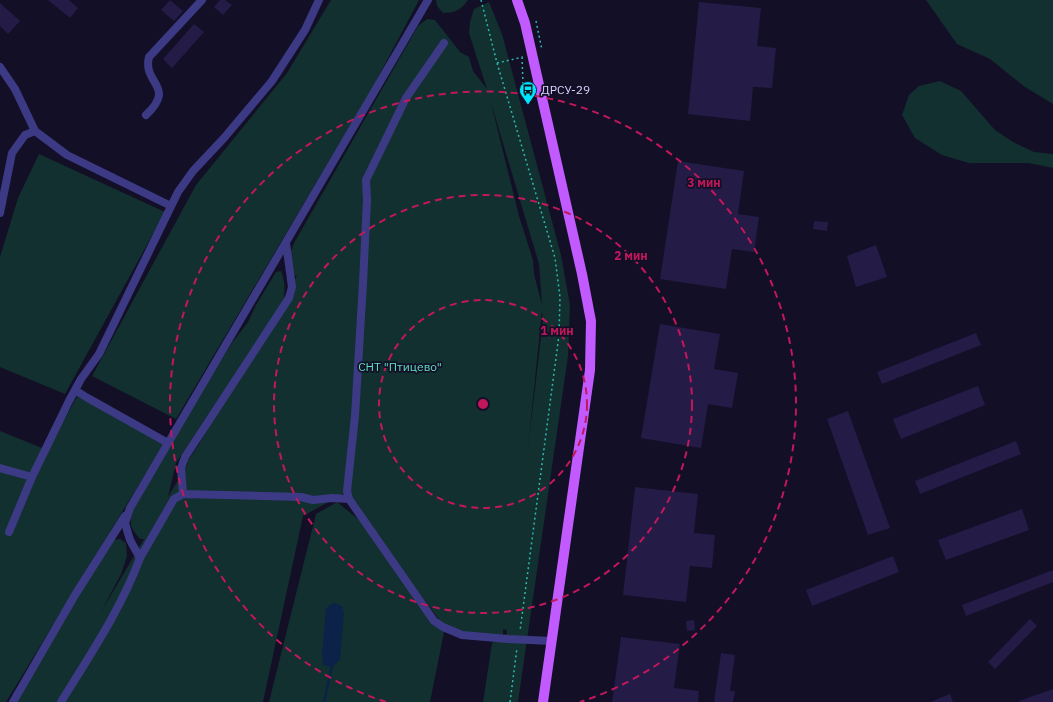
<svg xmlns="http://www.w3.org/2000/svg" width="1053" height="702" font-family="'IBM Plex Sans',sans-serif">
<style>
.green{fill:#12302f;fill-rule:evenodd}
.water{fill:#0c2248}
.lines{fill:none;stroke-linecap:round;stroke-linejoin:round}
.stream{stroke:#0c2248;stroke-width:2.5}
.building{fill:#241b47}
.path{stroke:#2fb8b0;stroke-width:1.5;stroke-dasharray:2 3;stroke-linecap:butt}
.minor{stroke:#3d3a85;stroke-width:8}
.primary{stroke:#c25bff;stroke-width:10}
.ring{fill:none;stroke:#c2185b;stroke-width:2;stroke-dasharray:7 5}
.labels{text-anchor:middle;stroke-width:3.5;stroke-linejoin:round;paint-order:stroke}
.poi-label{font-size:12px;fill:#d9d4ff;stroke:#130f26;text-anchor:start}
.park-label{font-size:12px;fill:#5fe0c0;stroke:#130f26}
.centre{fill:#c2185b;stroke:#130f26;stroke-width:2}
.ring-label{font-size:12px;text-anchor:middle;font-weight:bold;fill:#c2185b;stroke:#130f26;stroke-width:3.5;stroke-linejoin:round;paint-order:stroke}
</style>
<rect width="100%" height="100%" fill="#130f26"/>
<path class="green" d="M331,0H419L374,85L176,419L92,376L196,185L287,73Z
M436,0H468C461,10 455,13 443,13L437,6Z
M926,0H1053V104L1025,87L990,59L957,44Z
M489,2L502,34L561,255L570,305L568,356L518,702H483L492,643L507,634V630L503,629V635L462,633L443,625L390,554L444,632L430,702H269L316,514L337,502L373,531L347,492L303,516L263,702H15L112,540L120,539L126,543L127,556L121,574L101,612L144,539H140C130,528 128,522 134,508L175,435L232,343L248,322L256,305L276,272L281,271C285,281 285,289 284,298L297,276L293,275L290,254L294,243L418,26L427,19L435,20L460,52L469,57L473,71L487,89L469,33L470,22L474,9ZM491,103L539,264L542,305L534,274L533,260L519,216ZM542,311L543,320L528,448ZM269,322L198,446L187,462L188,463L168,497L176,463Z
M940,81L961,91L995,130L1013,142L1034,152L1053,154V168L1029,163H969L942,155L915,138L902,115L909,95L919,86Z
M39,154L165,212L65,394L0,367V257L18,198Z
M78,395L165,442L6,702H0V431L47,450Z"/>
<path class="water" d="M336,603L342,606L344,613L340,660L332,667L323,665L322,655L326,609L331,604Z"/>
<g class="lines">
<path class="stream" d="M324,702L332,667"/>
</g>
<path class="building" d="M48,0H69L78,8L70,18Z
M170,0L183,11L174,21L161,10Z
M220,0H225L232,5L223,15L214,7Z
M699,2L761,8L757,46L776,48L772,88L753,87L750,121L688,114Z
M0,3L20,21L8,34L0,26Z
M194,24L204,32L172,68L163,59Z
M678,161L744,171L738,214L759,217L754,252L732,249L726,289L660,279Z
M814,221L828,222L827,231L813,229Z
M876,245L887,277L856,287L847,256Z
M660,324L720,334L714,369L738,373L732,408L708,404L701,448L641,438Z
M976,333L981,345L882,384L877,372Z
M978,386L985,405L901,439L893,419Z
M848,411L890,528L868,535L827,419Z
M1016,441L1021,454L920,494L915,481Z
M635,487L698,494L694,533L715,535L712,568L690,566L686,602L623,595Z
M1022,509L1029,530L946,560L938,540Z
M893,556L899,572L812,606L806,590Z
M1053,570V582L966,616L962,605Z
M1030,619L1037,626L995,669L988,662Z
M694,620L695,630L687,631L686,621Z
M621,637L680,644L674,688L699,691L698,702H612Z
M721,653L735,655L730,691H735L733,702H714Z
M1053,689V702H1019V701Z
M950,694L953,702H930Z"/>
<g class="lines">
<path class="path" d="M481,0L497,63L555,258L560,297L559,335L520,631
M536,21L542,50
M522,57L523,84L528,105
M497,63L523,57
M510,702L517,648"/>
<path class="minor" d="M444,43L406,98L366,180L367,200L363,283L355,416L347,491L349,499L434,621L443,627L462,635L508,639L552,641
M0,67L15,89L35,131L67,155L171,206
M146,115C177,86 142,84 149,57L202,0
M0,213L12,153L25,135L35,131
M75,390L86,397L168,443
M0,468L32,477
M183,494L181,468L185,457L289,298L292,287L286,243
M9,532L32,477L69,401L81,379L99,354L178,192L193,171L224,138L272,81L305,30L319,0
M140,558L174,499L183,494L301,497L313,500L332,498L349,499
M13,702L75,595L125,516
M61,702C90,655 121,609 140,558L130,540L125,523L130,508L428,0"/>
<path class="primary" d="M517,0L525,23L582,274L591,321L590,370L543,702"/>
</g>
<g class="ring">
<circle cx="483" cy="404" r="104"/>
<circle cx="483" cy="404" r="209"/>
<path d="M386 702A313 313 0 1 1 580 702"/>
</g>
<defs>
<g id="bus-pin" transform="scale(0.9)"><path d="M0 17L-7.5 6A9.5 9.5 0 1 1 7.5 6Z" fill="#00e5ff" stroke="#130f26"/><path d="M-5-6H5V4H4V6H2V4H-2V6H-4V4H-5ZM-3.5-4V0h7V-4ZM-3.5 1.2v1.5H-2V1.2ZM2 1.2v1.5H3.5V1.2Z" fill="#111"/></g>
</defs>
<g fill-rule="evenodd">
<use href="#bus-pin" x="528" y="90"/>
</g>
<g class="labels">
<g class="poi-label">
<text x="541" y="94">ДРСУ-29</text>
</g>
<g class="park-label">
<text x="400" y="371">СНТ "Птицево"</text>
</g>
</g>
<circle cx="483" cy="404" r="6" class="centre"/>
<g class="ring-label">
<text x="704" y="187">3 мин</text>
<text x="631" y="260">2 мин</text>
<text x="557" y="335">1 мин</text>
</g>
</svg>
